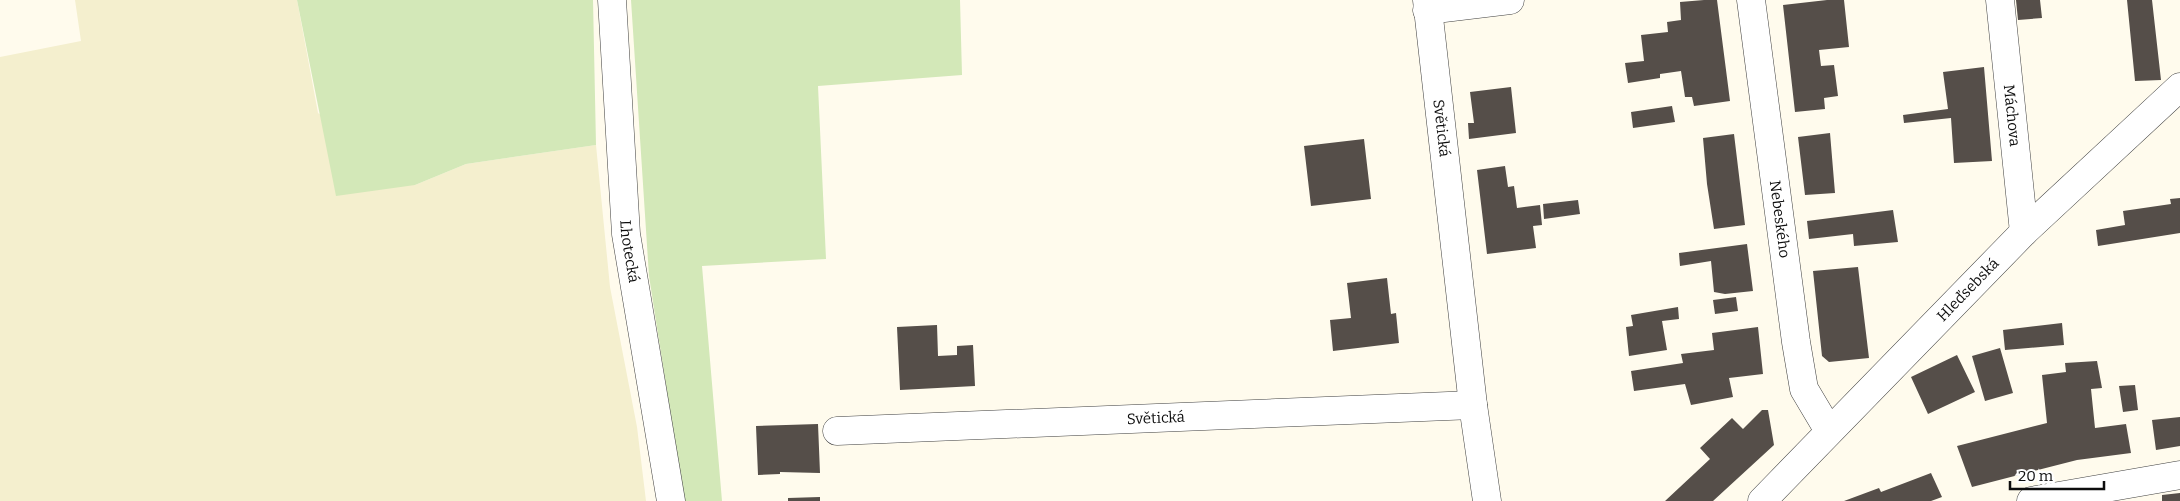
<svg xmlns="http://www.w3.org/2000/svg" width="2180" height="501" font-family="Bitter,serif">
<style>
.farmland{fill:#f4efce}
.green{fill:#d3e8b8}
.building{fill:#554e49}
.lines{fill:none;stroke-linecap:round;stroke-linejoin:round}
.minor-casing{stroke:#404040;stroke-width:29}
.minor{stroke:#fff;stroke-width:28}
.labels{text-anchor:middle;stroke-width:5;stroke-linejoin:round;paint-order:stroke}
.street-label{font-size:15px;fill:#0d0d0d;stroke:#fff}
</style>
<rect width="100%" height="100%" fill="#fffbed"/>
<path class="farmland" d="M75,0H297L318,113L415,185L466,164L596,145L610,287L637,427L646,501H0V57L81,41Z"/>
<path class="green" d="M297,0H593L596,145L466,164L415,185L336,196Z
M631,0H960L962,75L818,86L826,259L702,266L722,501H684L649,276Z"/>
<path class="building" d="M1704,0H1717L1730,101L1694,106L1692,97H1685L1681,71L1660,74V78L1628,83L1625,63L1644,61L1641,35L1668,32L1667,22L1681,20L1680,2Z
M1827,0H1844L1849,47L1819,50L1821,66L1834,65L1838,96L1824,98L1825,109L1795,112L1783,5Z
M2016,0H2040L2042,18L2018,20Z
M2127,0H2152L2161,80L2135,81Z
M1984,67L1992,161L1954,163L1951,118L1904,123L1903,115L1948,109L1943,72Z
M1511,87L1516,133L1469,139L1468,123H1474L1470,92Z
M1672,106L1675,122L1633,128L1631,112Z
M1830,133L1835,193L1805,195L1798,137Z
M1734,134L1745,225L1714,229L1707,184L1703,138Z
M1364,139L1371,199L1311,206L1304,146Z
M1505,166L1508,187L1514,186L1517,208L1540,205L1542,225L1533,226L1536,248L1487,254L1477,170Z
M2180,198V233L2098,246L2096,230L2125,225L2123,211L2171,204L2170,199Z
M1578,200L1580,214L1544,219L1543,204Z
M1893,210L1898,242L1854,246L1853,234L1809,239L1807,221Z
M1747,244L1753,291L1725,294L1714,292L1711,261L1680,266L1679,253Z
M1858,267L1869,358L1829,362L1822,356L1813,271Z
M1387,278L1391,314L1396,313L1399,343L1333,351L1330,320L1351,318L1347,283Z
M1736,297L1738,311L1715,314L1713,300Z
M1678,307L1679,319L1662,321L1667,350L1629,356L1626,327L1633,326L1631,315Z
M2062,323L2064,345L2005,350L2003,330Z
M937,325L938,356L957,355V346L973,345L975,386L900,390L897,327Z
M1758,327L1763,374L1729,378L1733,397L1691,405L1685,384L1634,391L1631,371L1683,363L1681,354L1714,350L1712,333Z
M2000,348L2013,393L1985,401L1972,356Z
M1957,355L1975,392L1928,414L1911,377Z
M2097,361L2102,388L2091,389L2095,428L2126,424L2131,453L2077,460L1972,487L1957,446L2047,423L2042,375L2066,372L2065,363Z
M2135,385L2138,410L2123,412L2119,386Z
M1762,410H1768L1774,445L1713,501H1665L1710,459L1700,448L1732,418L1743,429Z
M2180,417V446L2156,450L2152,420Z
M818,424L820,473L780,472V474L758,475L756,426Z
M1931,473L1942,497L1931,501H1844L1879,488L1881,492Z
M2180,493V501H2162V495Z
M820,497V501H788V498Z"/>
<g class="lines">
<g class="minor-casing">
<g id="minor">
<path id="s1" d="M612,0L626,234L671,501"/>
<path id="s2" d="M1427,0L1473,405L1487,501"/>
<path id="s3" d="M1751,0L1796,342L1804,389L1829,431"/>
<path id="s4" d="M2000,0L2024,232"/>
<path d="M1427,10L1510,0"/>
<path id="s5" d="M837,431L1473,405"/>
<path id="s6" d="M1762,501L2024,232L2180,87"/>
<path d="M2031,501L2180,475"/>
</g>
</g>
<use href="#minor" class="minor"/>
</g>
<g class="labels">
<g class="street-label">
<text dy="5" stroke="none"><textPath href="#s4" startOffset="116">Máchova</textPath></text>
<text dy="5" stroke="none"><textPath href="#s2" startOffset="129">Světická</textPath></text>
<text dy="5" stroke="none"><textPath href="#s3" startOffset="221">Nebeského</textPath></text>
<text dy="5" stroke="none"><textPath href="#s1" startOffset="252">Lhotecká</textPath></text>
<text dy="5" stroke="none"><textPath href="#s6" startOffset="295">Hleďsebská</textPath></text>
<text dy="5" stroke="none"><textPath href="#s5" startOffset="319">Světická</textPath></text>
</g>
</g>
<path d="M2010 481v8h94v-8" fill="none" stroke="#0d0d0d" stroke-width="2.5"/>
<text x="2018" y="481" font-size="15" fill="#0d0d0d" stroke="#ffffff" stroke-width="4" paint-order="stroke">20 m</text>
</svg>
